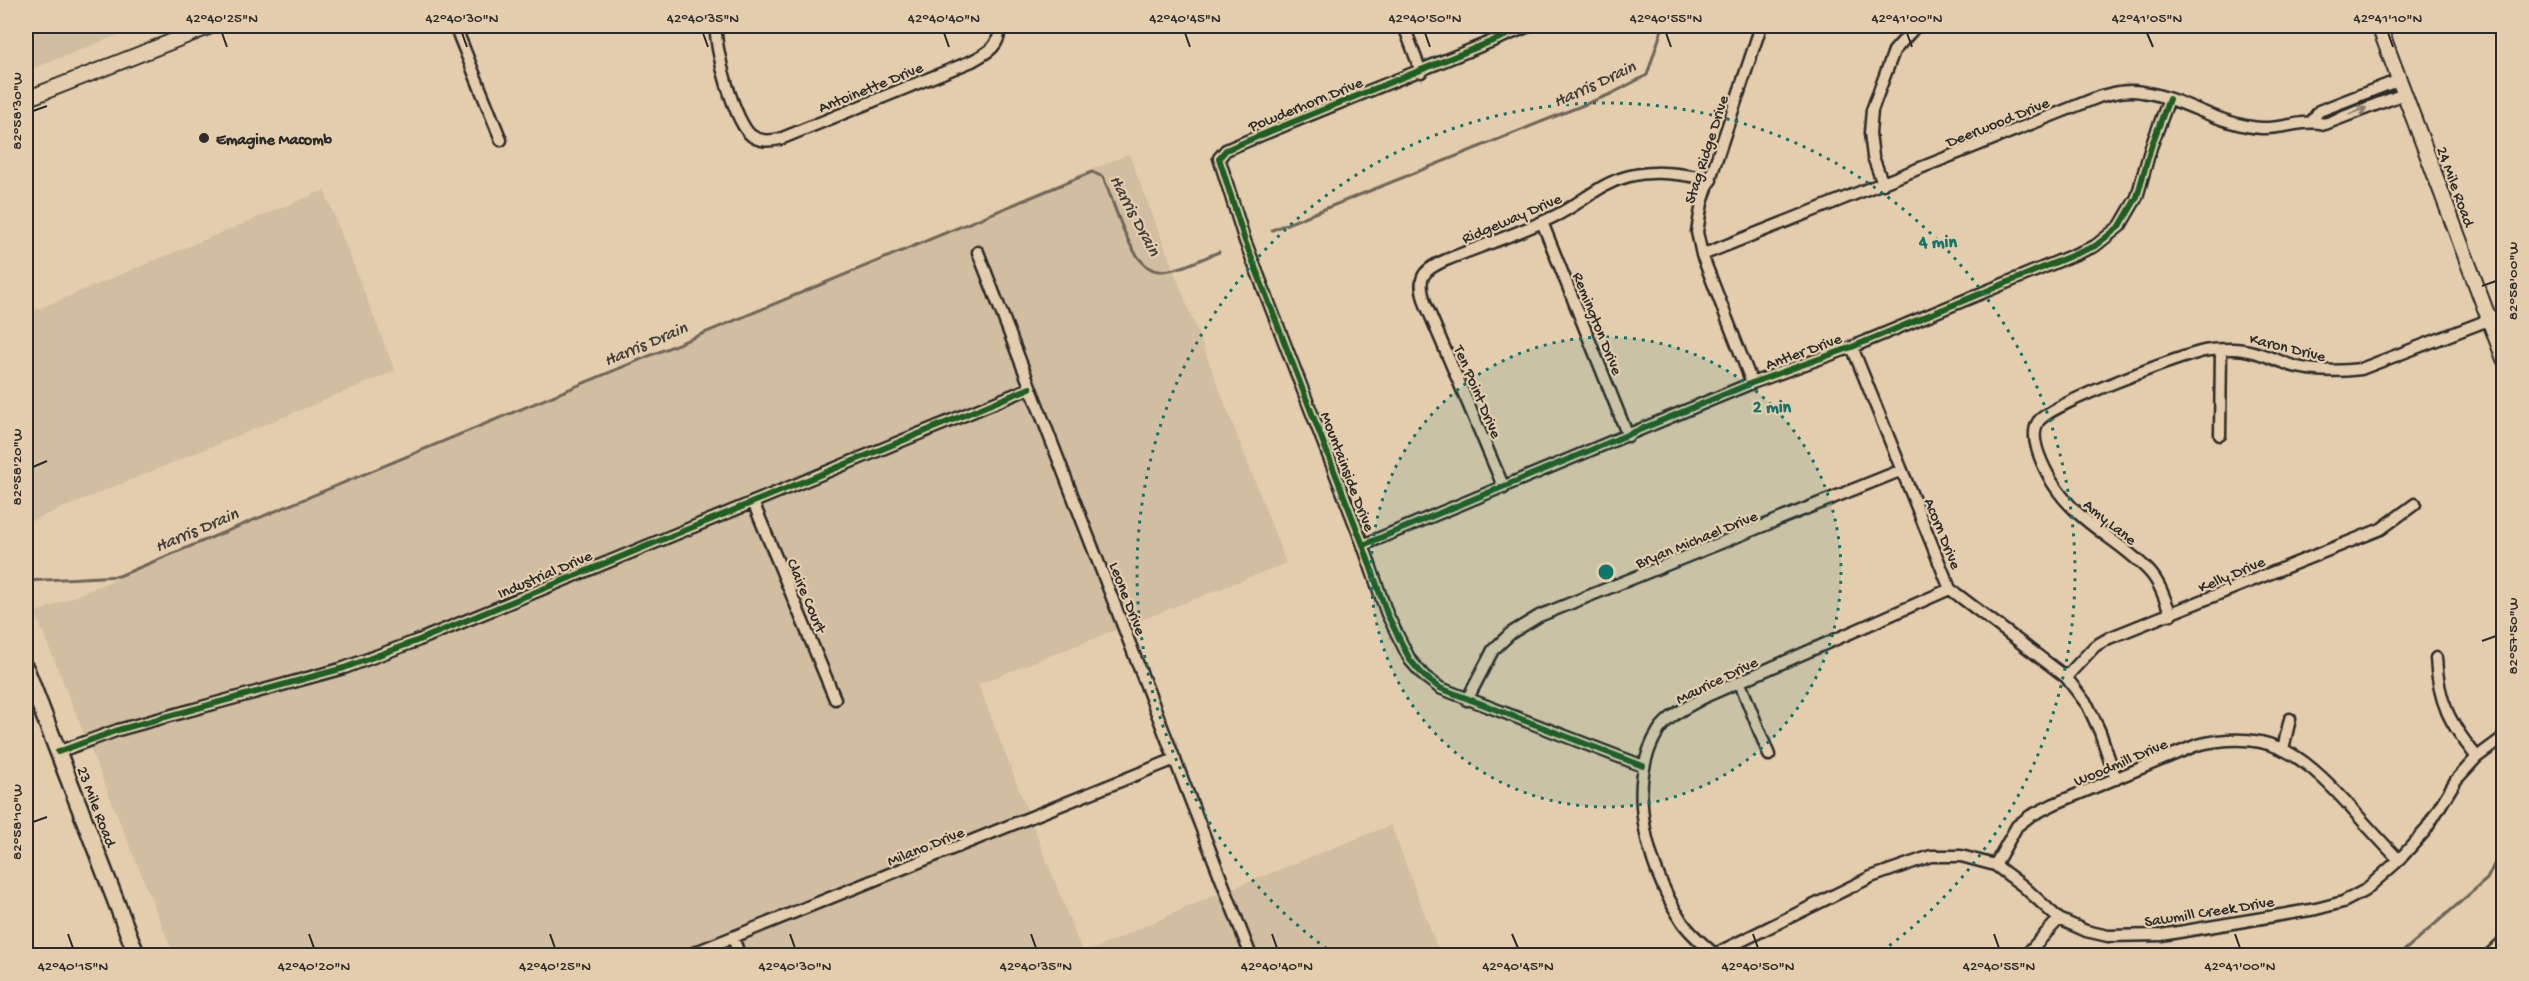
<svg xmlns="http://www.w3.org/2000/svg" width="2529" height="981" font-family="'Gochi Hand',sans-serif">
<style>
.built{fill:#d1bd9f}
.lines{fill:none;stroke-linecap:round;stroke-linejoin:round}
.stream{stroke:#6e665a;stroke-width:3}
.minor-casing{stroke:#2b2b2b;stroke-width:15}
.tertiary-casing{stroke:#2b2b2b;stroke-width:18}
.secondary-casing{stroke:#2b2b2b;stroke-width:20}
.minor{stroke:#e3cdac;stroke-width:10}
.tertiary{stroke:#e3cdac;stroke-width:14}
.secondary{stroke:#e3cdac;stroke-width:15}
.cycleway-casing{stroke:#e3cdac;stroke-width:10}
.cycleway{stroke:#1b5e20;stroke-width:6}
.oneway{stroke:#877c6c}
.ticks{fill:none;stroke:#2b2b2b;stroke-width:2}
.ring{fill:none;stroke:#0f766e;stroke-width:3;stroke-dasharray:3 6}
.poi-dot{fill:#2b2b2b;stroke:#e3cdac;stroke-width:2}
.labels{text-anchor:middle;stroke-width:4.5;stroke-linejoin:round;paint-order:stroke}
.street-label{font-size:16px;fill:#2b2b2b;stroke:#e3cdac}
.poi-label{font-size:16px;font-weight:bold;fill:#2b2b2b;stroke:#e3cdac;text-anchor:start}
.water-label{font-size:18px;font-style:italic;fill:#413f3b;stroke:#e3cdac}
.centre{fill:#0f766e;stroke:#e3cdac;stroke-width:3}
.ring-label{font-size:18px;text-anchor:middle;font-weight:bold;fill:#0f766e;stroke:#e3cdac;stroke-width:4.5;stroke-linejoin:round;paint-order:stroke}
.neatline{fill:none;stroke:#2b2b2b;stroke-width:2}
.ticks-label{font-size:15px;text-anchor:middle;fill:#2b2b2b}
</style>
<rect width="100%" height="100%" fill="#e3cdac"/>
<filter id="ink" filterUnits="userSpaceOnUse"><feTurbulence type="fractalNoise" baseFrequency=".0167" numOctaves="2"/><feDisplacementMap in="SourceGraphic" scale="12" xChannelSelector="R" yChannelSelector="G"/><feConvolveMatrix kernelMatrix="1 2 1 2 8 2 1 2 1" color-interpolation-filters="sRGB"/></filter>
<g filter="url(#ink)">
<path class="built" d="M26,26H141L26,71Z
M1129,154L1286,563L978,684L1083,954L1208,898L1391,825L1440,955H174L35,613Z
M324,190L395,371L26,523V314Z"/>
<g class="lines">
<path class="stream" d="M1272,230L1611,94L1647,75L1663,26
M26,581L119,576L1092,172L1103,177C1114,200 1131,274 1162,271C1181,270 1201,259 1219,252
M2398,956L2487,879L2504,844"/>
<g class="minor-casing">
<path id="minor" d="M455,26L501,140
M716,26C714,48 735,124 752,136C761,142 770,141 780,139L972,61C989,52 1000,46 1000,26
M1404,26L1421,72
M1529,26C1428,68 1326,107 1226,150L1219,158L1245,241L1363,545L1387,614L1410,660L1424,676L1440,688L1643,766
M2312,121L2319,111L2399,80
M1883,184L1873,157L1870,133L1872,110L1894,51L1916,26
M1542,222L1628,436
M978,252L1251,956
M1702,255L2101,96C2114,93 2128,89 2142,92C2184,98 2218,125 2261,128C2283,129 2303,119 2325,124L2404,94
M1852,347L1950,589L2066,677L2088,706L2100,732L2116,779
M1752,383L1702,255L1697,232L1702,203L1761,26
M2220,435L2221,350
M1504,488L1426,305C1417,279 1420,271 1446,260C1481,246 1518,234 1553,217C1571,209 1586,196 1604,186C1638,167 1674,172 1711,180
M753,502L835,699
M1363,545L1752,383L1852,347L2095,246L2120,226L2137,197L2151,147L2169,99
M2171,615C2165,600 2160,582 2148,570C2116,537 2078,524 2052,482C2044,468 2028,438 2038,422C2049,404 2175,359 2200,352C2210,349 2222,349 2232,349C2253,349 2273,359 2293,366C2316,372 2337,372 2361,369L2504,314
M2436,658C2438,702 2450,724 2477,757
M2066,677L2095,646L2109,638L2381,529L2415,504
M1740,683L1769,755
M1467,700L1493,650L1511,633L1539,616L1902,470
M2283,749L2290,719
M58,752L118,730L344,668L419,640L1030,388
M1995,865L2017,826L2030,816L2054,804L2197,745C2267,728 2300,752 2346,802C2363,822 2381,841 2399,860
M733,938L740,956
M1713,953C1702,943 1689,933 1681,920C1649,868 1623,786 1659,730C1670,714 1691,705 1707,696L1950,589
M686,956L1175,759
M1711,956L1871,877L1931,856H1961L1995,865L2023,886L2059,919L2086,931L2108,936L2161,935L2316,909L2343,902L2364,891L2399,860L2425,831L2456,780L2477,757L2504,737
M2025,956L2059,919
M2488,956L2504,941"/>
</g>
<g class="tertiary-casing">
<path id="tertiary" d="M2379,26L2504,359
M26,99L211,26"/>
</g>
<g class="secondary-casing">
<path id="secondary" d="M26,669L137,956"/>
</g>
<use href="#minor" class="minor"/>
<use href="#tertiary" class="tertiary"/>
<use href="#secondary" class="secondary"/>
<g class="cycleway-casing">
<path id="cycleway" d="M1529,26C1428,68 1326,107 1226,150L1219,158L1245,241L1363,545L1387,614L1410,660L1424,676L1440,688L1643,766
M1363,545L1752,383L1852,347L2095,246L2120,226L2137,197L2151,147L2169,99
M58,752L118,730L344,668L419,640L1030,388"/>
</g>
<use href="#cycleway" class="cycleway"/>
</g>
<defs><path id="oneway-shaft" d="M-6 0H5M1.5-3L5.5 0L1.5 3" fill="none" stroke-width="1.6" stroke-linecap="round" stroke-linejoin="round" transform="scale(1.5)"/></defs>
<use class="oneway" href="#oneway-shaft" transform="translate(2358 111) rotate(-20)"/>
</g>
<path class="ticks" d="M222,33L227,47M462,33L467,47M703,33L708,47M944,33L949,47M1185,33L1190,47M1425,33L1430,47M1666,33L1671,47M1907,33L1912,47M2147,33L2153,47M2388,33L2393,47M33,111L47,106M2482,286L2496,281M33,467L47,461M2482,641L2496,636M33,822L47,817M68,934L73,948M309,934L314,948M550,934L555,948M790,934L795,948M1031,934L1036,948M1272,934L1277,948M1512,934L1518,948M1753,934L1758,948M1994,934L1999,948M2235,934L2240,948"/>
<circle cx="1606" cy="572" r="235" fill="#0f766e" fill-opacity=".12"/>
<g class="ring">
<circle cx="1606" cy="572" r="235"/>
<path d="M1334 954A469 469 0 1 1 1878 954"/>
</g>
<circle class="poi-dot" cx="204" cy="138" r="6"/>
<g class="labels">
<g class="street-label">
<text transform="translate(870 86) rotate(-22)" y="6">Antoinette Drive</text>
<text transform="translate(1305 103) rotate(-22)" y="6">Powderhorn Drive</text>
<text transform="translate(1997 121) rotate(-22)" y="6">Deerwood Drive</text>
<text transform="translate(1705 149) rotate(-72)" y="6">Stag Ridge Drive</text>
<text transform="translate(2457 186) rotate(70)" y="6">24 Mile Road</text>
<text transform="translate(1511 217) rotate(-23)" y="6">Ridgeway Drive</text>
<text transform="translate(1599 323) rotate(68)" y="6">Remington Drive</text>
<text transform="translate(2288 346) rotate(14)" y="6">Karon Drive</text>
<text transform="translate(1803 350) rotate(-20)" y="6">Antler Drive</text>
<text transform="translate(1479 391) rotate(67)" y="6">Ten Point Drive</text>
<text transform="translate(1349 471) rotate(69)" y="6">Mountainside Drive</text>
<text transform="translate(2111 521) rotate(39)" y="6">Amy Lane</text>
<text transform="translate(1944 533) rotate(68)" y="6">Acorn Drive</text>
<text transform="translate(1696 538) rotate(-22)" y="6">Bryan Michael Drive</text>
<text transform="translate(544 573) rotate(-23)" y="6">Industrial Drive</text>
<text transform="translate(2231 573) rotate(-23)" y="6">Kelly Drive</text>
<text transform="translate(808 595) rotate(67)" y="6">Claire Court</text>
<text transform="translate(1129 598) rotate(69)" y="6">Leone Drive</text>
<text transform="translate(1716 679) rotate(-26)" y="6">Maurice Drive</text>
<text transform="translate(2120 761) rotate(-23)" y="6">Woodmill Drive</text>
<text transform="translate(98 806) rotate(69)" y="6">23 Mile Road</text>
<text transform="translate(925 845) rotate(-22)" y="6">Milano Drive</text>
<text transform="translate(2209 910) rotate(-9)" y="6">Sawmill Creek Drive</text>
</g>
<g class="poi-label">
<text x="216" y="144">Emagine Macomb</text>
</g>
<g class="water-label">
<text transform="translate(1594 83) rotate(-25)" y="6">Harris Drain</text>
<text transform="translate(1136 215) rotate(62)" y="6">Harris Drain</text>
<text transform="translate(645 343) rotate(-23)" y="6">Harris Drain</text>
<text transform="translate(196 529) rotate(-23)" y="6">Harris Drain</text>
</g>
</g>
<circle cx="1606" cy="572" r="9" class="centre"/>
<g class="ring-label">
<text x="1938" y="247">4 min</text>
<text x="1772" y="412">2 min</text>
</g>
<rect width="2529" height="981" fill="none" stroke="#e3cdac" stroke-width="66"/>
<rect x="33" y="33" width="2463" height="915" class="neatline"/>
<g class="ticks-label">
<text x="222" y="22">42°40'25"N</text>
<text x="462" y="22">42°40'30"N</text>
<text x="703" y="22">42°40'35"N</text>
<text x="944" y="22">42°40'40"N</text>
<text x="1185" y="22">42°40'45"N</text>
<text x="1425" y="22">42°40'50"N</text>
<text x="1666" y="22">42°40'55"N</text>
<text x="1907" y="22">42°41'00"N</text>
<text x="2147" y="22">42°41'05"N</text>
<text x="2388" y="22">42°41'10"N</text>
<text transform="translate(16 111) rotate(-90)" y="5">82°58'30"W</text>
<text transform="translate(2512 281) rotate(-90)" y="5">82°58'00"W</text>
<text transform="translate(16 467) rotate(-90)" y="5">82°58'20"W</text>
<text transform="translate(2512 636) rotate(-90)" y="5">82°57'50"W</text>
<text transform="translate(16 822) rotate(-90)" y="5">82°58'10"W</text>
<text x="73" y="970">42°40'15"N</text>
<text x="314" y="970">42°40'20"N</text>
<text x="555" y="970">42°40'25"N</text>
<text x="795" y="970">42°40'30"N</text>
<text x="1036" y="970">42°40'35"N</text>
<text x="1277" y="970">42°40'40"N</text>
<text x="1518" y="970">42°40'45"N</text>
<text x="1758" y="970">42°40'50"N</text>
<text x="1999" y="970">42°40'55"N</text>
<text x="2240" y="970">42°41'00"N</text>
</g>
</svg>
